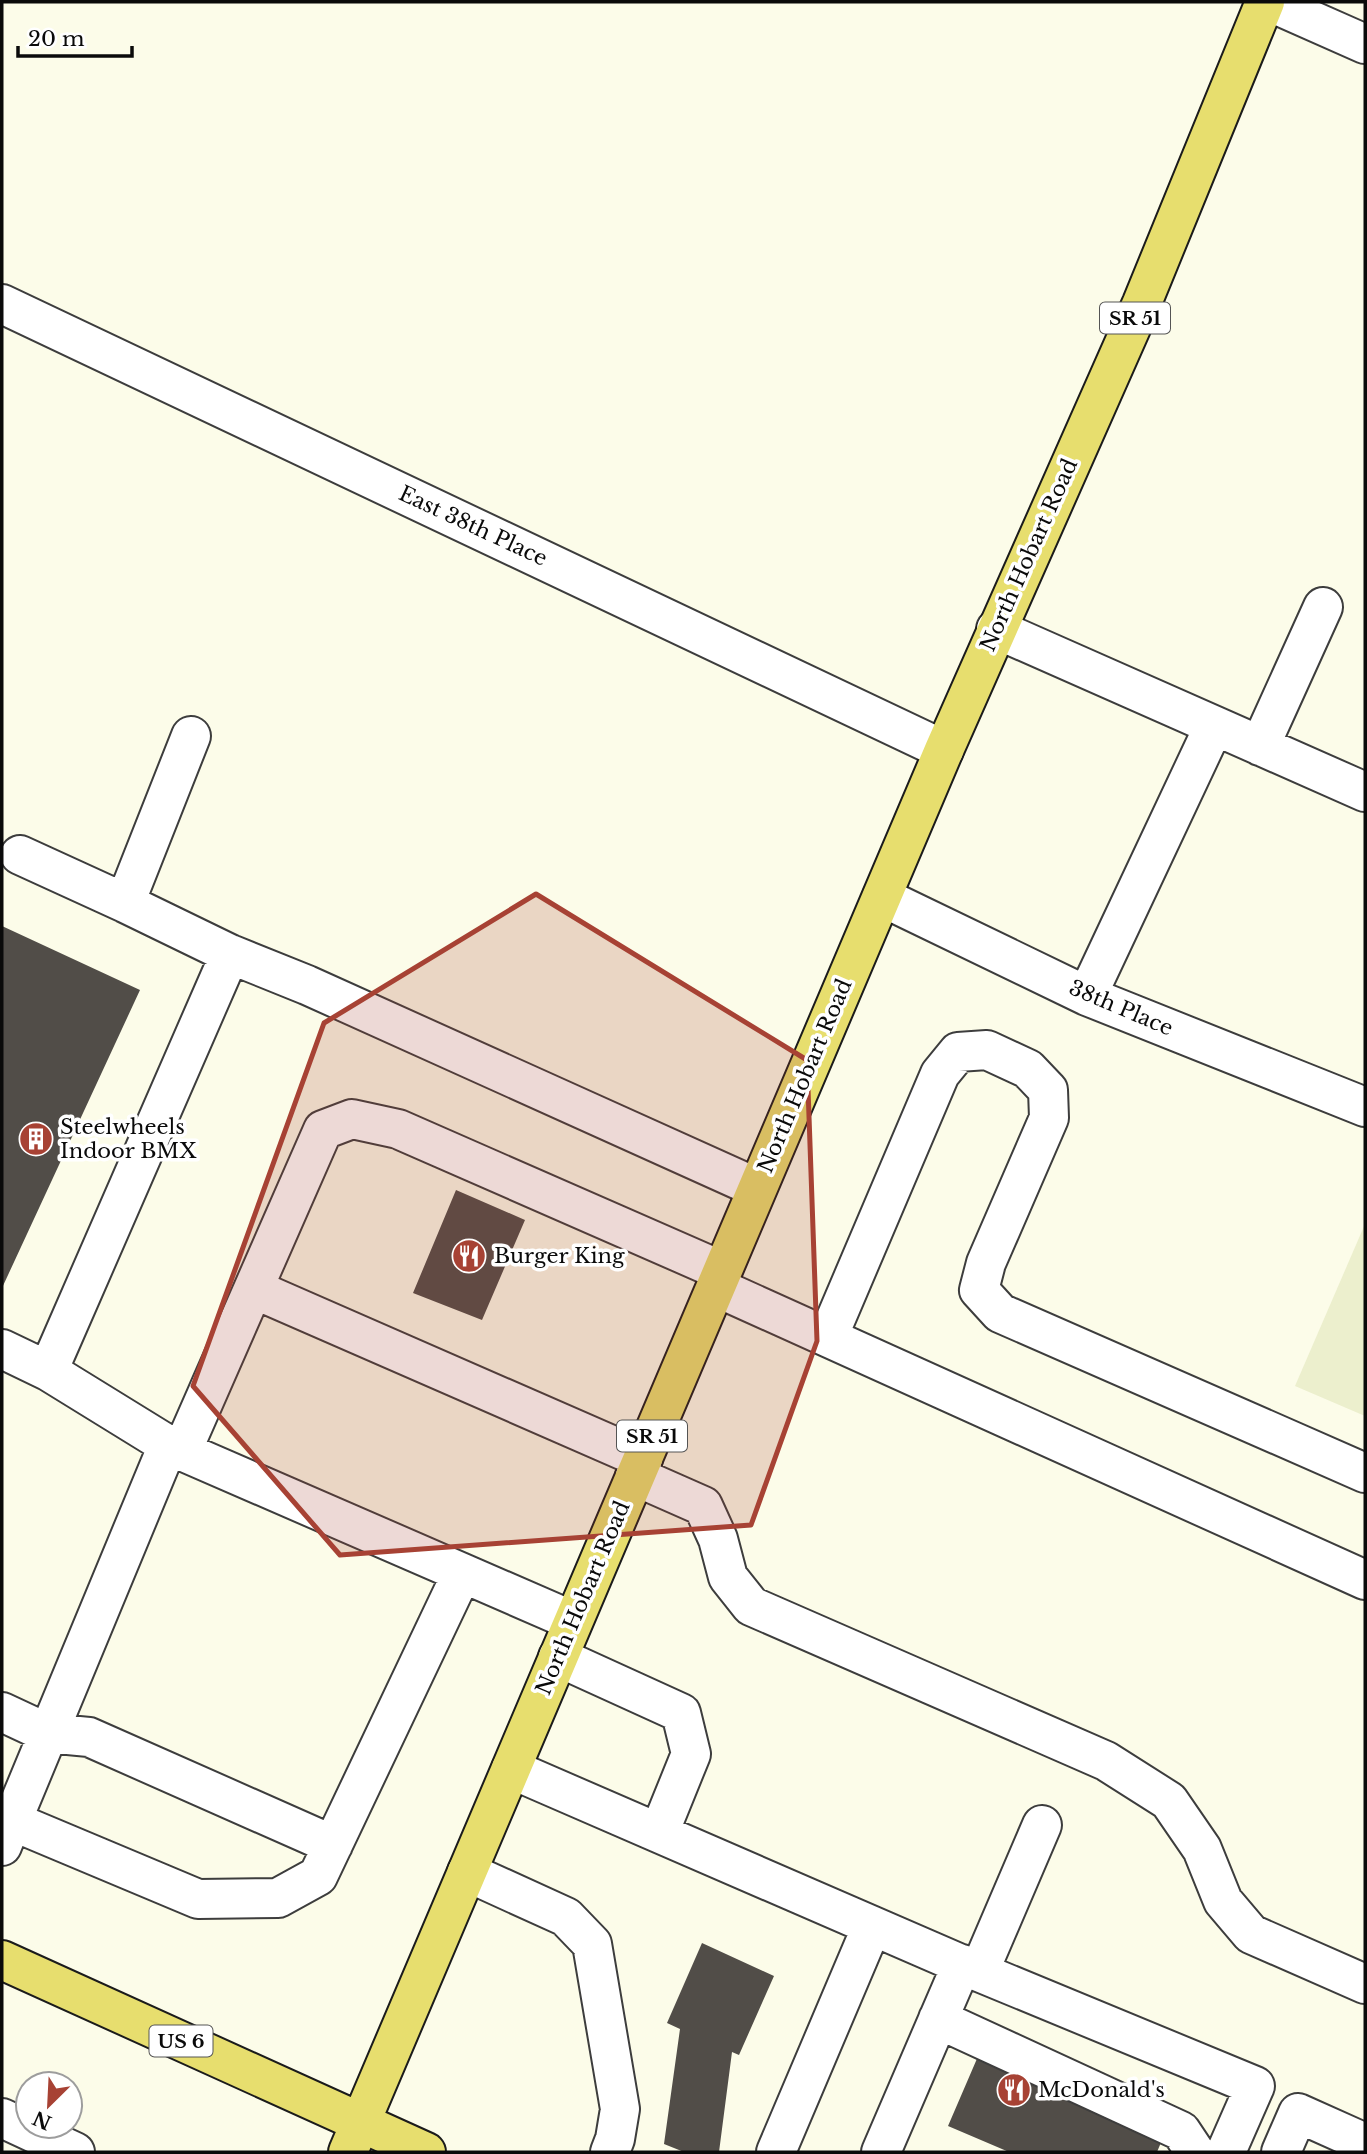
<svg xmlns="http://www.w3.org/2000/svg" width="1367" height="2154" font-family="'Libre Baskerville',serif">
<style>
.farmland{fill:#ecefcd}
.building{fill:#514d48}
.lines{fill:none;stroke-linecap:round;stroke-linejoin:round}
.minor-casing{stroke:#3d3d3d;stroke-width:42}
.major-casing{stroke:#1b1b1b;stroke-width:42}
.minor{stroke:#fff;stroke-width:38}
.major{stroke:#e7de6e;stroke-width:38}
.marked{fill:#a74234;fill-opacity:0.2;stroke:#a74234;stroke-width:5;stroke-linejoin:round}
.labels{text-anchor:middle;stroke-width:7;stroke-linejoin:round;paint-order:stroke}
.shield{fill:#fff;stroke:#545454;stroke-width:2}
.shield-label{font-size:19px;font-weight:bold;fill:#0a0a0a}
.street-label{font-size:21px;fill:#0a0a0a;stroke:#fff}
.poi-label{font-size:21px;fill:#0a0a0a;stroke:#fff;text-anchor:start}
</style>
<rect width="100%" height="100%" fill="#fcfce9"/>
<path class="farmland" d="M1365,1224V1416L1295,1386Z"/>
<path class="building" d="M2,926L140,990L2,1288Z
M456,1190L525,1220L482,1320L413,1293Z
M702,1943L774,1976L739,2055L732,2052L719,2152H684L664,2144L680,2029L667,2023Z
M979,2054L1165,2133L1157,2152H1009L948,2126Z"/>
<g class="lines">
<g class="minor-casing">
<path id="minor" d="M1270,2L1365,44
M2,304L944,750
M996,629L1365,792
M1260,746L1323,607
M20,855L125,903L230,954L307,985L757,1188
M882,897L1087,996L1365,1107
M125,903L191,736
M1087,996L1214,726
M716,1287L1365,1580
M254,1289L643,1459
M828,1337L940,1074L958,1052L987,1050L1028,1069L1048,1090L1049,1118L986,1263L979,1290L1000,1313L1365,1473
M2,1349L48,1371L168,1445L573,1621
M48,1371L230,954
M182,1451L323,1130L352,1119L398,1129L722,1271
M635,1476L703,1506L718,1539L728,1577L751,1606L1106,1761L1169,1801L1202,1849L1223,1901L1251,1934L1365,1984
M558,1657L681,1713L691,1754L659,1833
M2,1712L47,1733L89,1737L333,1845
M511,1769L979,1972L1255,2086L1226,2152
M12,1821L168,1445
M2,1846L12,1821L198,1899L278,1898L318,1876L462,1573
M467,1872L566,1917L592,1944L620,2109L615,2139L610,2152
M979,1972L1042,1825
M938,2019L1181,2131L1195,2152
M2,2118L75,2152
M776,2152L872,1926
M881,2152L962,1964
M1281,2152L1298,2113L1365,2143"/>
</g>
<g class="major-casing">
<path id="major" d="M2,1960L426,2152
M348,2152L944,750L1142,303L1265,2"/>
</g>
<use href="#minor" class="minor"/>
<use href="#major" class="major"/>
</g>
<path class="marked" d="M536,894L807,1060L817,1341L751,1525L340,1555L193,1386L324,1023Z"/>
<defs>
<g id="building-disc" transform="scale(1.75)"><circle r="9.5" fill="#a74234" stroke="#fff"/><path d="M-4-6H4V6H1V3H-1V6H-4ZM-2.5-4.3h1.7v1.8h-1.7ZM.8-4.3h1.7v1.8H.8ZM-2.5-1h1.7V.8h-1.7ZM.8-1h1.7V.8H.8Z" fill="#fff"/></g>
<g id="restaurant-disc" transform="scale(1.75)"><circle r="9.5" fill="#a74234" stroke="#fff"/><path d="M-5-6h1v4h1v-4h1v4h1v-4h1v5L-1.5 .5V6h-2V.5L-5-1ZM5-6V6H3V1.5H1.5Q1.5-4 5-6Z" fill="#fff"/></g>
</defs>
<g fill-rule="evenodd">
<use href="#building-disc" x="36" y="1139"/>
<use href="#restaurant-disc" x="469" y="1256"/>
<use href="#restaurant-disc" x="1014" y="2090"/>
</g>
<g class="labels">
<g class="shield">
<rect x="1100" y="302.5" width="70" height="31" rx="5"/>
<rect x="617" y="1420.5" width="70" height="31" rx="5"/>
<rect x="149.5" y="2025.5" width="63" height="31" rx="5"/>
</g>
<g class="shield-label">
<text x="1135" y="325">SR 51</text>
<text x="652" y="1443">SR 51</text>
<text x="181" y="2048">US 6</text>
</g>
<g class="street-label">
<text transform="translate(473 526) rotate(25)" y="7">East 38th Place</text>
<text transform="translate(1029 555) rotate(-66)" y="7">North Hobart Road</text>
<text transform="translate(1121 1008) rotate(23)" y="7">38th Place</text>
<text transform="translate(805 1076) rotate(-67)" y="7">North Hobart Road</text>
<text transform="translate(583 1598) rotate(-67)" y="7">North Hobart Road</text>
</g>
<g class="poi-label">
<text x="60" y="1134">Steelwheels<tspan x="60" dy="24">Indoor BMX</tspan></text>
<text x="494" y="1263">Burger King</text>
<text x="1038" y="2097">McDonald's</text>
</g>
</g>
<rect width="1367" height="2154" fill="none" stroke="#0a0a0a" stroke-width="7"/>
<g transform="translate(49 2105) rotate(204)"><circle r="33" fill="#ffffff" stroke="#9d9d9d" stroke-width="2"/>
<path d="M0-5L12 26L0 18L-12 26Z" fill="#a74234"/>
<text y="-10" font-size="19" font-weight="bold" text-anchor="middle" fill="#0a0a0a">N</text>
</g>
<path d="M18 46v10h114v-10" fill="none" stroke="#0a0a0a" stroke-width="3.5"/>
<text x="28" y="46" font-size="21" fill="#0a0a0a" stroke="#ffffff" stroke-width="5" paint-order="stroke">20 m</text>
</svg>
